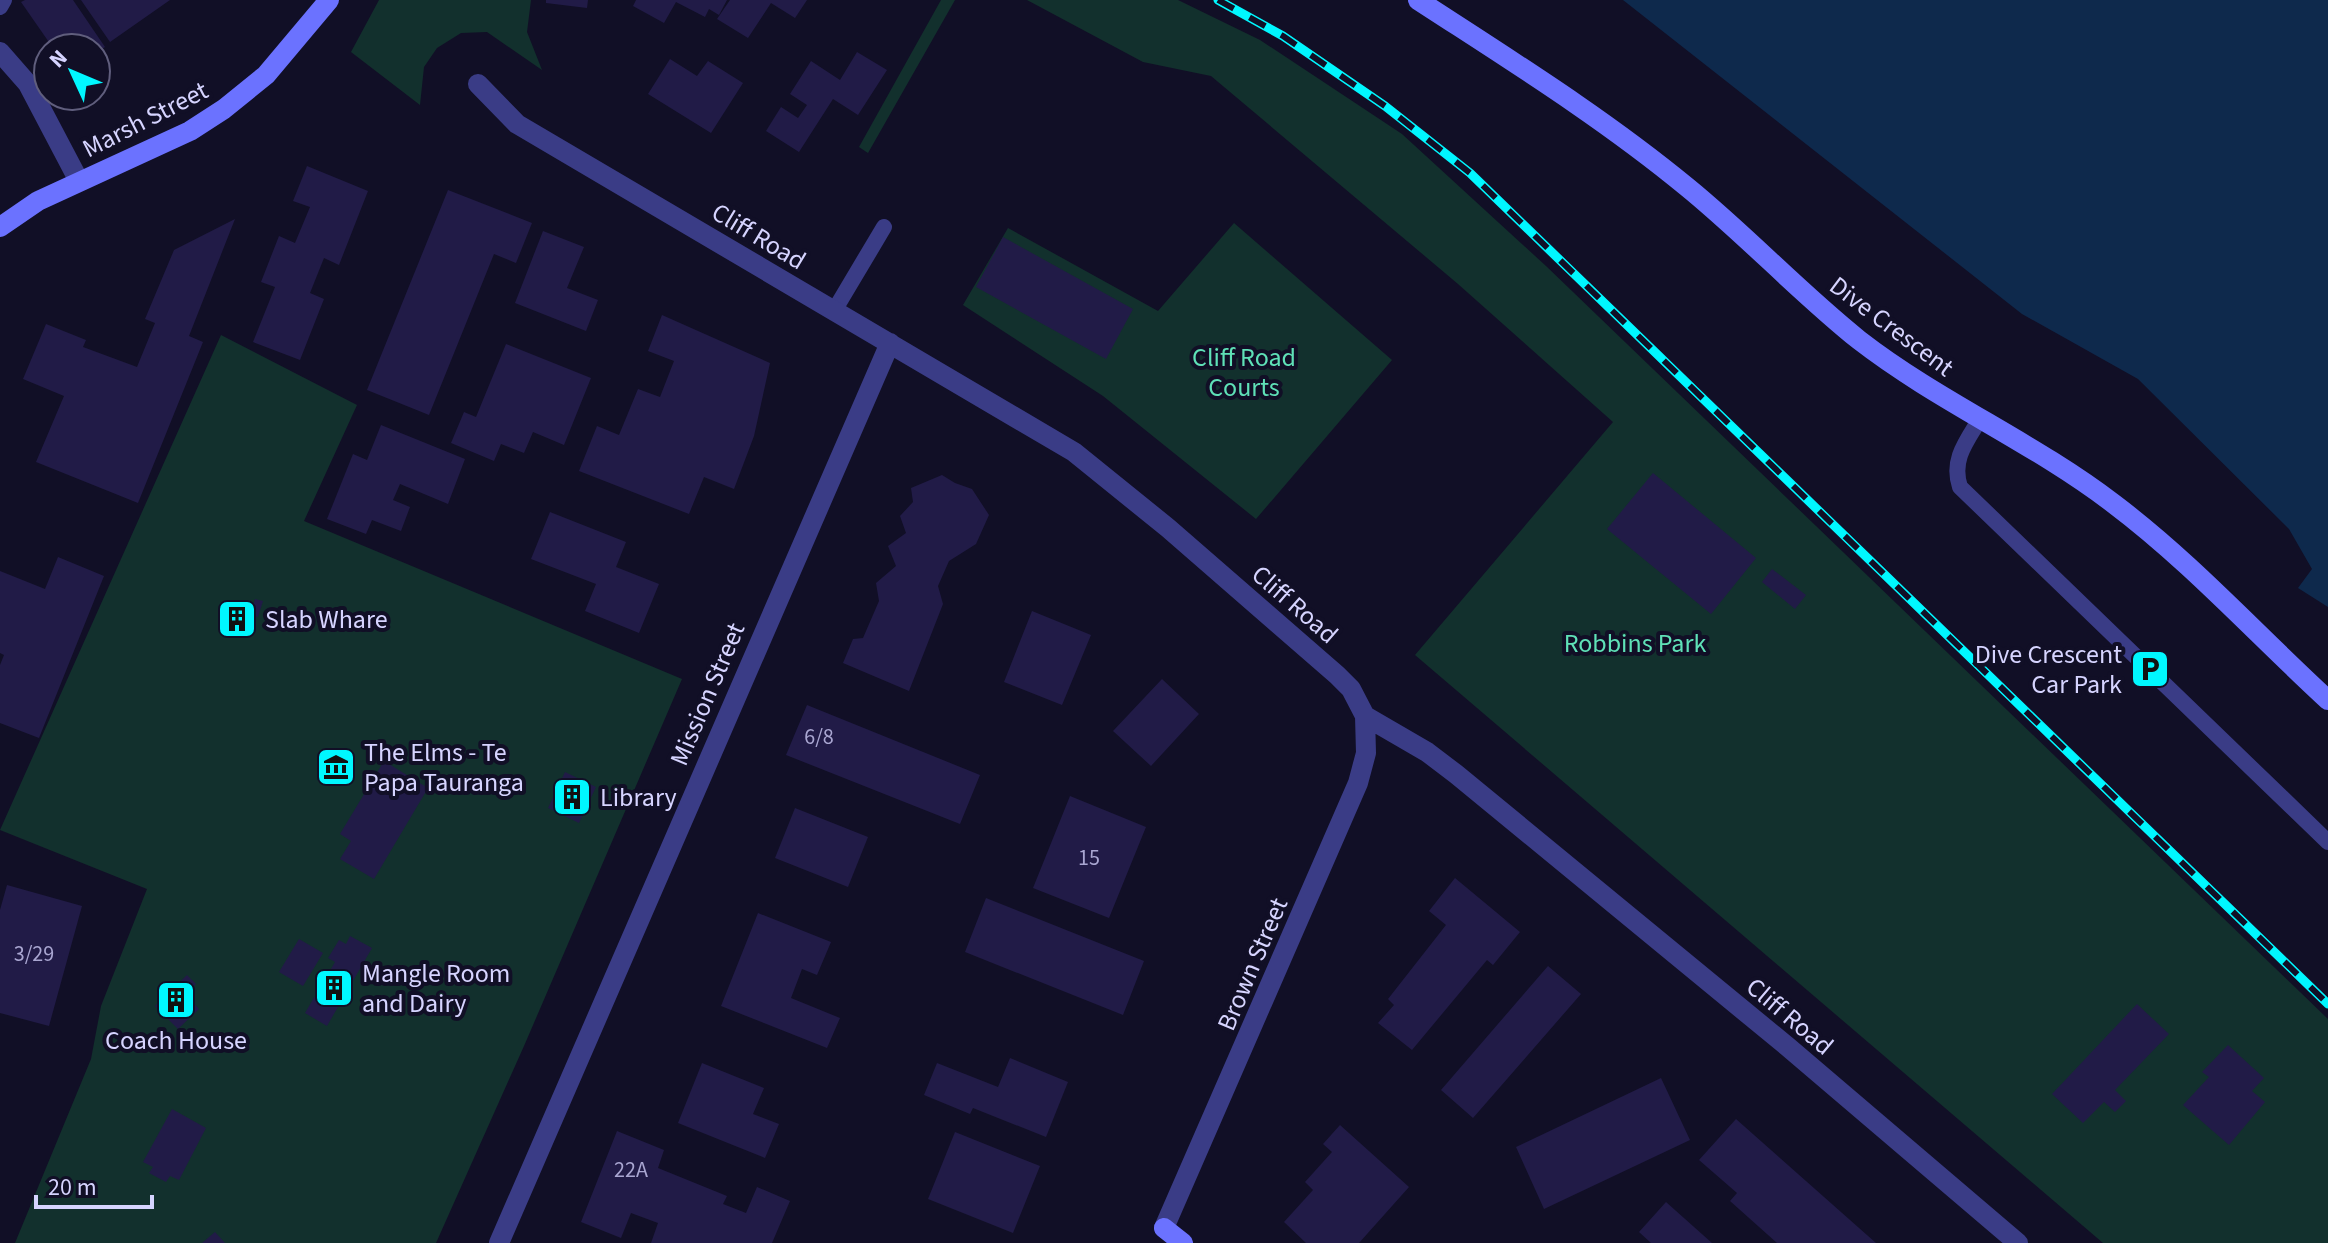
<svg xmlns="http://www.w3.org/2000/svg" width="2328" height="1243" font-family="'Source Sans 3',sans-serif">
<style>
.green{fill:#12302d}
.water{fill:#0e294c}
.building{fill:#211b47}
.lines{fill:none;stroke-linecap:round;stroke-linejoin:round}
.lane{stroke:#3a3c86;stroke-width:16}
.street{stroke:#3a3c86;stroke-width:20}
.secondary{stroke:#6b72ff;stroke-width:20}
.rail-casing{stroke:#00f7ff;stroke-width:9}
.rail{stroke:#110f26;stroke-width:6;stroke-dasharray:18;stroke-linecap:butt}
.labels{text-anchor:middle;stroke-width:8;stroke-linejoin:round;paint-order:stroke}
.number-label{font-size:22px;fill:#a9a6d1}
.street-label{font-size:26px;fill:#d6d4ff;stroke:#110f26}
.park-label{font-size:26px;fill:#5fe1b7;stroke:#110f26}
.poi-label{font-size:26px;fill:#d6d4ff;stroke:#110f26;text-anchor:start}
</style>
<rect width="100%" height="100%" fill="#110f26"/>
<path class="green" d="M379,0H531L527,32L542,70L487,32L461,33L437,48L424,67L420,105L351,52Z
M941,0H955L868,153L859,147Z
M1027,0H1178L1260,40L1402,134L1546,266L2328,1019V1243H2103L1415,655L1613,422L1458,284L1211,76L1143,62Z
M1234,223L1392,360L1256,519L1103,396L963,305L1008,228L1158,311Z
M221,335L357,405L304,521L682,679L524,1046L436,1243H15L91,1059L101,1006L147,889L0,830Z"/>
<path class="water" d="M1623,0H2328V607L2298,588L2312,569L2289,529L2138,379L2022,314Z"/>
<path class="building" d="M25,0H73L105,47L96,53V48H53L21,2Z
M81,0H170L110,42Z
M546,0H588L587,8L546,3Z
M636,0H727L719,15L709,9L705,17L676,2L664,23L633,6Z
M730,0H807L795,18L771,3L748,38L717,19Z
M857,52L887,70L858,115L833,99L799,152L766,131L781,107L798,118L807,105L790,94L811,61L840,80Z
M670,59L697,76L708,61L743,83L711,133L648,94Z
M307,166L368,191L339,265L324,258L310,293L324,299L300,360L253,342L275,287L261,282L279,236L295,243L310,207L293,201Z
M448,190L532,223L516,263L494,254L429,415L367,390Z
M235,219L189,336L203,342L138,503L36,462L64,396L23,379L46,324L86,340L83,347L137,367L155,323L145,319L174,250Z
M543,231L584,247L567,288L598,300L586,331L515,303Z
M1003,237L1133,309L1106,359L976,287Z
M662,315L770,363L754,436L734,489L704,477L689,514L579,471L597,426L619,435L638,389L660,397L674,361L648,351Z
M506,344L591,378L564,445L533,432L524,453L501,444L494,461L451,443L464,412L476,417Z
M381,425L465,459L448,504L400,484L393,500L410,507L401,531L372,520L366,534L327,519L353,454L367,460Z
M1653,473L1756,558L1711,614L1607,529Z
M942,475L955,483L972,489L989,515L976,544L949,561L938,586L943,604L909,691L843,663L853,639L863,638L879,601L876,583L896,566L888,546L906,533L900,516L913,502L911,488Z
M550,512L626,542L616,567L659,584L639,633L585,611L596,584L531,559Z
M58,557L104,576L39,738L0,723V665L4,655L0,653V571L45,589Z
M1772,569L1806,595L1795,609L1762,582Z
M255,599L263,601L258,617L250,615L245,629L224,622L228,608L250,615Z
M1032,611L1091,635L1062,705L1004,682Z
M1162,679L1199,714L1151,766L1113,731Z
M807,705L980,775L960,824L786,755Z
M384,761L428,788L374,879L340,859L351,841L340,834Z
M565,772L596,787L579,823L548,808Z
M1070,796L1146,827L1109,918L1033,888Z
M795,808L868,837L848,887L775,858Z
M1455,878L1520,932L1493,965L1487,960L1412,1050L1378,1023L1394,1005L1388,999L1446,925L1429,911Z
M7,885L82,906L49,1026L0,1013V910Z
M986,898L1144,961L1123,1015L965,952Z
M758,913L831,942L817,975L802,969L791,998L840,1018L827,1048L721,1006Z
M350,936L372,948L327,1026L305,1013L335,962L328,958L339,940L346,944Z
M299,939L323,953L303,986L279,972Z
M1548,966L1581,994L1473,1118L1441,1090Z
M187,975L196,984L185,994L199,1009L178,1029L155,1006Z
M2137,1004L2169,1034L2115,1090L2126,1101L2115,1112L2104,1102L2083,1123L2052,1094Z
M2228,1045L2264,1078L2252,1091L2265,1102L2229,1145L2183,1105L2209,1077L2202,1072Z
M1010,1058L1068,1082L1046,1137L973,1108L970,1114L924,1095L937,1063L998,1087Z
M702,1063L764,1088L753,1114L779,1124L765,1158L678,1123Z
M1661,1078L1690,1140L1544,1209L1516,1147Z
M172,1109L206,1128L179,1180L170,1176L166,1182L149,1173L153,1167L143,1162Z
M1736,1119L1876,1243H1777L1730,1201L1737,1193L1699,1160Z
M1340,1125L1409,1187L1359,1243H1306L1284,1222L1313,1190L1305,1182L1332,1152L1323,1144Z
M617,1131L664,1150L658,1168L727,1196L723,1204L746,1213L757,1187L790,1201L772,1243H651L658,1223L631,1213L621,1238L581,1222Z
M955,1132L1040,1166L1013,1233L928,1199Z
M1666,1202L1712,1243H1651L1639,1232Z
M215,1232L225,1243H202Z"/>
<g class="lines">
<path class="lane" d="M0,7L4,0
M834,311L884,227
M1980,419C1966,442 1951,460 1960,487L2328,842"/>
<path class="street" d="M0,52L28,84L79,181
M478,84L517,124L1074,452L1168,528L1337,675L1351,689L1365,716L1427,752L1456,774L1788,1047L2018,1243
M1164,1228L1358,783L1366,753L1365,716
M499,1243L890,343"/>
<path class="secondary" d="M1418,0C1510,60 1602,117 1687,187C1746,235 1799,292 1859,340C1939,402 2033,442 2114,504C2191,562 2257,635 2328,700
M0,227L38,201L190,131L224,109L266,75L329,0
M1164,1228L1183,1243"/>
<g class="rail-casing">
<path id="rail" d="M1218,0L1283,36L1385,106L1470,173L2328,1004"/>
</g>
<use href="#rail" class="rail"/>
</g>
<defs>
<g id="building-square" transform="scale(2)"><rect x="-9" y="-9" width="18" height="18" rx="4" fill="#00f7ff" stroke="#110f26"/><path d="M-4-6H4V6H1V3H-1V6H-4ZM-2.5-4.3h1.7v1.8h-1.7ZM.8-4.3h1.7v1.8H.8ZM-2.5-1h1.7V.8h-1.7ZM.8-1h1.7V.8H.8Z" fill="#111"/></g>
<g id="parking-square" transform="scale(2)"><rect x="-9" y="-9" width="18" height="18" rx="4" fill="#00f7ff" stroke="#110f26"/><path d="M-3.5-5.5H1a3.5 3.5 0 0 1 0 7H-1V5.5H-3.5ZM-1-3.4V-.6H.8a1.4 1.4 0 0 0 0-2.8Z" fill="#111"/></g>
<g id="museum-square" transform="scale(2)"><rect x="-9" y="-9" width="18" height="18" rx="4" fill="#00f7ff" stroke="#110f26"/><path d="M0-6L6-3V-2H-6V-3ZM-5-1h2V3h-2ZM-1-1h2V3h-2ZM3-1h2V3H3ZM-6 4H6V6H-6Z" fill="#111"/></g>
</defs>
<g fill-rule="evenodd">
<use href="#building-square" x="237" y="619"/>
<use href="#parking-square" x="2150" y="669"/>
<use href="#museum-square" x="336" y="767"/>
<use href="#building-square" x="572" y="797"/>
<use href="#building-square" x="334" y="988"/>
<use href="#building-square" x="176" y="1000"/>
</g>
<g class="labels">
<g class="number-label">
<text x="819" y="744">6/8</text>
<text x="1089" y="865">15</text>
<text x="34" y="961">3/29</text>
<text x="631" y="1177">22A</text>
</g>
<g class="street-label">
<text transform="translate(145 119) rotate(-27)" y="9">Marsh Street</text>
<text transform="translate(759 236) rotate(31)" y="9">Cliff Road</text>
<text transform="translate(1892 326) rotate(37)" y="9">Dive Crescent</text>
<text transform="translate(1295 604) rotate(41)" y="9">Cliff Road</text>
<text transform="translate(707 694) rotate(-67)" y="9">Mission Street</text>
<text transform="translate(1252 964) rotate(-67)" y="9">Brown Street</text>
<text transform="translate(1790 1016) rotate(40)" y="9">Cliff Road</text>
</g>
<g class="park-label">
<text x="1244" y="366">Cliff Road<tspan x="1244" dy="30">Courts</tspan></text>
<text x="1635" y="652">Robbins Park</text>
</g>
<g class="poi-label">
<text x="265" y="628">Slab Whare</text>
<text x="2122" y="663" text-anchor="end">Dive Crescent<tspan x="2122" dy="30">Car Park</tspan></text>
<text x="364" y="761">The Elms - Te<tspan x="364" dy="30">Papa Tauranga</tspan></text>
<text x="600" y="806">Library</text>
<text x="362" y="982">Mangle Room<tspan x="362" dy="30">and Dairy</tspan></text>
<text x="176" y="1049" text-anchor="middle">Coach House</text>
</g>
</g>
<g transform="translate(72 72) rotate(314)"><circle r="38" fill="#110f26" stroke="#605e7d" stroke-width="2"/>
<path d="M0-6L14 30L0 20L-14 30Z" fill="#00f7ff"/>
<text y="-12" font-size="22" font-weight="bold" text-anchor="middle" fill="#d6d4ff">N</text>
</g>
<path d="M36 1195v12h116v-12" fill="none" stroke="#d6d4ff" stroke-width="4"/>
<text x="48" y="1195" font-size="24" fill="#d6d4ff" stroke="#110f26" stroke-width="6" paint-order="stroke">20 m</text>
</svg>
